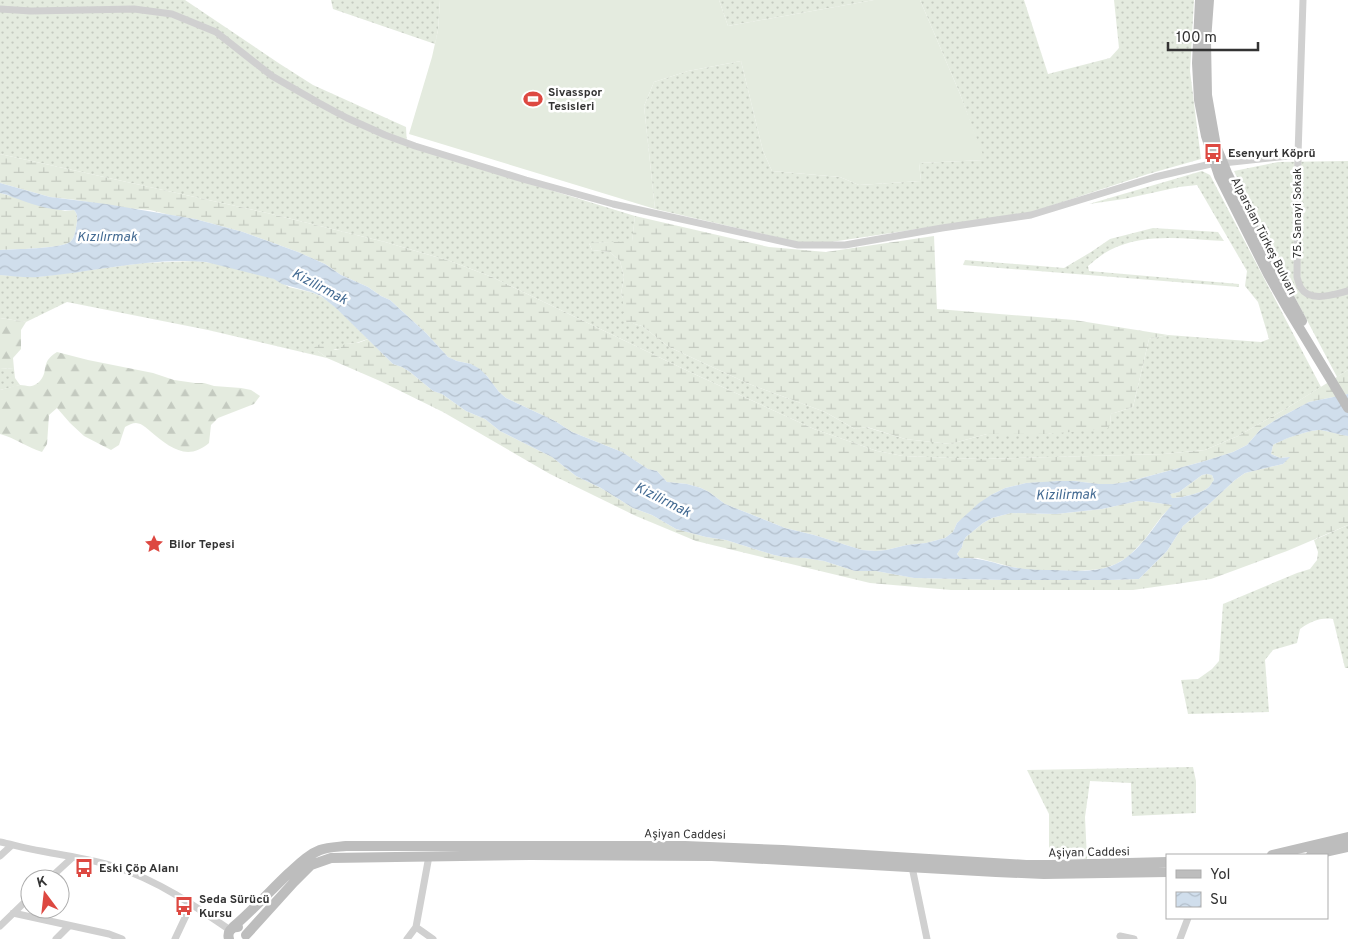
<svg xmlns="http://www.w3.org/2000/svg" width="1348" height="939" font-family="Overpass,sans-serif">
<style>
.grass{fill:url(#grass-dots)}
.forest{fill:url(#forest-firs)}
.wetland{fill:url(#wetland-marsh)}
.garden{fill:#e4ebdf}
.water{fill:url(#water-waves);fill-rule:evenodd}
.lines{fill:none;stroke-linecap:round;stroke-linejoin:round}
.street{stroke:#d0d0d0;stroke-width:7}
.secondary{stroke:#bdbdbd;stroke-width:10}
.labels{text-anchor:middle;stroke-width:5;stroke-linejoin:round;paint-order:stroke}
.poi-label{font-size:12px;font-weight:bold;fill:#333;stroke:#fff;text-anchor:start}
.street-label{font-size:12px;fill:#333;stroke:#fff}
.water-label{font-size:14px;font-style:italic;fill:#436a92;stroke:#fff}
</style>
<defs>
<pattern id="grass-dots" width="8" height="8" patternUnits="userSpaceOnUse" patternTransform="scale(1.25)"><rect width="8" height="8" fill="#e4ebdf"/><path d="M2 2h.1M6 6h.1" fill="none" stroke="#c4cac0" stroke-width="1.8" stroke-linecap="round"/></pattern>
<pattern id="forest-firs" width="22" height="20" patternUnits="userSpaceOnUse" patternTransform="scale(1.25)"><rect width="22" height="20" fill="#e4ebdf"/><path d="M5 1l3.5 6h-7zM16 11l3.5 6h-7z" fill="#c4cac0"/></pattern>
<pattern id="wetland-marsh" width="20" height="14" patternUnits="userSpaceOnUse" patternTransform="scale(1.25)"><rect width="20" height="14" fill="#e4ebdf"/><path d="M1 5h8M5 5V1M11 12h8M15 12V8" fill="none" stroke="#c4cac0"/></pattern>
<pattern id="water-waves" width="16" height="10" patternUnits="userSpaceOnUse" patternTransform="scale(1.25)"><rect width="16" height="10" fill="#d0deec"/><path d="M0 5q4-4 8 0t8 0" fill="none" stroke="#b3bfcb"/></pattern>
</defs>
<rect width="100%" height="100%" fill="#fff"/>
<path class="grass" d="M0,0H185L280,64L313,85L406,127L407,146L635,216L632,242L589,243L592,250L610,252L620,261L624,277L621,294L623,298L624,321L642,326L669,347L749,384L825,412L855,429L866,427L905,439L950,444L987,434H1046L1110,425L1111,414L1133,407L1149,339L1168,335L1261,342L1269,339L1258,302L1245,286L1247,271L1197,185L1179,187L1124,199L1089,204L1202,171L1210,175L1321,387L1287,408L1238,436L1205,450L1164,454L980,459L903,456L877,451L814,429L692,373L492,277L450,261L385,242L267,213L0,154Z
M331,0H440L438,30L435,44L333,9Z
M719,0H874L728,26Z
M920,0H1024L1048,74L1110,58L1119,48L1114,0H1194L1190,71L1201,159L1148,174L1032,212L831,242H797L655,209L644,106L654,82L688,71L741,61L763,151L772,171L840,177L859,185L921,181L919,163L984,160L960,94Z
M1348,161V370L1337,377L1272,254L1234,171L1278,162Z
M1153,228L1218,232L1224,241C1186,239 1145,232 1110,250C1102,254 1094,261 1088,266L1089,271L1239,284V287L963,265L965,260L1064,268L1091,252L1110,239Z
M196,261C218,263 251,271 272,278C278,280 283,284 289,287C300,290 312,291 322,297C339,308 353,325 368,339L356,343L346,344L340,349L318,351L327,358L208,330L67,302L26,322L0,318V275L37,277L143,263Z
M0,368L14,369L15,378L20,385L0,390Z
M1348,525V668H1345L1333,619C1320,617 1310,622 1300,629L1297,643L1273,650L1265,660L1269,712L1188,714L1181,680L1198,679L1212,669L1219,661L1223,604L1297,573L1310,569L1317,560L1318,552L1314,540Z
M1193,767L1196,781V813L1132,816L1131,783L1090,781L1085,817L1087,859L1049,858V814L1027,770Z"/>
<path class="forest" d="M0,318L26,322L21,330V349L13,358L14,369L0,368Z
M57,352L88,360L153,373L174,380L195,383H204L214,386L241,388L251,390L260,396L254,404L218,418L211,425L209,443C187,462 169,447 150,431C145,427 143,424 136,423C132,423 129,425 125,427L119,445L111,450L84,436L70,423L57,408L49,415L47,444L42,452C27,447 15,438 0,434V390C5,389 16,385 20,385C27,385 31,389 39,382C50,371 39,363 57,352Z"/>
<path class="wetland" d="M0,154L267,213L385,242L450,261L492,277L692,373L814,429L877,451L903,456L980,459L1164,454L1205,450L1238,436L1287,408L1348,370V394L1309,402L1277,419L1260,430L1247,445L1233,452L1205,461L1127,482L1113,484H1099L1074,481L1026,483L1005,488L991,495L957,523L953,532L945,538L926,543L907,545L886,550L876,551L862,550L814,535L785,528L725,504L709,492L701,488L687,484L667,482L657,471L648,469L622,452L572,432L555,421L506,398L499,392L487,376L471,364L457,361L448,357L426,333L390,300L381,296L368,287L341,275L325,264L298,252L243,232L195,219L170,215L150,210L125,208L76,200L50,197L0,183Z
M0,193L65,211L74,210C79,215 77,221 76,228C75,233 74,239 70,242C60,249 14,249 0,250Z
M635,216L769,247L826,252L934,236L937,309L1074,320L1168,335L1149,339L1133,407L1111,414L1110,425L1107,429L1046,434H987L950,444L905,439L867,427L855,429L825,412L749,384L669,347L642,326L623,321V298L621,294L624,277L620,261L610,252L592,250L589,243L632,241Z
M368,339L393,364L402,367L410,372L433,391L442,394L466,411L485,419L500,431L552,457L576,476L601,488L633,508L652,515L676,529L706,537L726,540L774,555L784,557L805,558L824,561L855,571H876L915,578L1005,580H1109L1139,579L1167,551L1183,526L1207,506L1235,480L1245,473L1283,464L1289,457L1280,458L1271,454L1273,445C1282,439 1309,430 1320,430C1329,431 1339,435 1348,436V525L1287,551L1211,579L1133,590H951L870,583L696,541L636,516L550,474L443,412L380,381L327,358L314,348C322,340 327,346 335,350L340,349C344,342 348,344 355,343C360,343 363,341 368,339Z
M1207,474L1212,475L1214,480C1212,482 1211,485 1209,487C1203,493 1181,498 1172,498L1169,494L1179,492L1202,475Z
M1138,501H1143L1173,505L1162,516L1145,539L1128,557L1116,564L1102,569L1078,571L1029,570L1012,567L978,558H960L957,554L962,547L963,542L966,537L983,523L992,518L1011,513L1056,514L1102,509Z"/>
<path class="garden" d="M440,0H719L728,26L874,0H920L960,94L985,160L919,163L921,181L859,185L840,177L772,171L763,151L741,61L688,71L654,82L644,106L655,209L409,134L432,57L438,30Z"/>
<path class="water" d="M0,183L50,197L106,204L195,219L243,232L298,252L325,264L341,275L368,287L381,296L390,300L426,333L448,357L457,361L471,364L480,369L487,376L499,392L506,398L555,421L572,432L622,452L648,469L657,471L667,482L687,484L701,488L709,492L725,504L785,528L814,535L862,550L876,551L886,550L907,545L926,543L945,538L953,532L957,523L979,503L991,495L1005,488L1026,483L1059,481H1074L1099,484H1113L1127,482L1205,461L1233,452L1247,445L1260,430L1277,419L1309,402L1348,394V436C1339,435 1329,431 1320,430C1309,430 1283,439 1273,445L1271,454L1280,458L1290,457L1283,464L1245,473L1235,480L1207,506L1183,526L1167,551L1139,579L1109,580H1005L914,578L876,571H855L824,561L805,558L784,557L774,555L726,540L706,537L676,529L652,515L633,508L601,488L576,476L552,457L500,431L485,419L466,411L442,394L433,391L410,372L402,367L393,364L336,308L321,296L311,292L282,284L274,279L206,262C149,257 94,272 38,277C26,278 13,276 0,275V250C14,249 60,249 70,242C74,239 75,233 76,228C77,221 79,215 74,210C52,212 32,204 12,197L8,195L0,193ZM1207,474L1212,475L1214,480C1212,482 1211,485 1209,487C1203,493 1181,498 1172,498L1170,494L1179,492L1202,475ZM1138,501H1143L1172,505C1156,522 1146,543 1127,557C1106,574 1079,571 1054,570C1040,570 1026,570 1012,567C992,563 982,557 960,558L957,554L962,547L963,542L966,537L983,523L992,518L1011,513L1056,514L1102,509Z"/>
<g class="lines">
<path class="street" d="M1303,0L1298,155L1297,277C1298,280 1299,285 1301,288C1310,303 1335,294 1348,291
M0,9L31,11L134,9L172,14L216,32L272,76L319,103L347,118L385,135L415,146L526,180L613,204L798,245H845L942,228L1031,215L1155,177L1215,163
M1223,163L1298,155
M0,842C14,845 27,849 41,851C66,856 92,859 116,867C157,880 195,906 230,930
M0,856L12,845
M912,867L927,939
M49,879L73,857
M13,913L109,934L122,939
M0,926L30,897
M416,927L433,939
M1120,936L1134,939
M56,939L69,926
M175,939L191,905
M407,939L416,927L429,856
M1180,939L1188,918"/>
<path class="secondary" d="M1200,0L1197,63L1199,100L1206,136L1219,176L1268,274L1289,311L1348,408
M1209,0L1206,41L1207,95L1216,146L1227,173L1274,269L1302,321
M1272,855L1348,837
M1311,855L1348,847
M233,927C253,910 270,891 289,873C298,865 307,855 320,850C328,847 337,847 346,846H685L783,850L1026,865H1051L1167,862
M246,935L294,882L311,865L331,858L530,855L712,856L996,872L1044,874L1167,872
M229,939C227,932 231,927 238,927"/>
</g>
<defs>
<g id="stadium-bare" transform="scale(1.5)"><path d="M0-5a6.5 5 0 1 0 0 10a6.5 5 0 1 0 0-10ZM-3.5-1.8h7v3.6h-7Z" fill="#dd4841" stroke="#fff" stroke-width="2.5" paint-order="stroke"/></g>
<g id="bus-bare" transform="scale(1.5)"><path d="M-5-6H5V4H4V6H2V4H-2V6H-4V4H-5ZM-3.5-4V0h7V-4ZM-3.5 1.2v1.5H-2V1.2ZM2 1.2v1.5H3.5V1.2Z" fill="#dd4841" stroke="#fff" stroke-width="2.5" paint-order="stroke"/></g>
<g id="sight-bare" transform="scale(1.5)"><path d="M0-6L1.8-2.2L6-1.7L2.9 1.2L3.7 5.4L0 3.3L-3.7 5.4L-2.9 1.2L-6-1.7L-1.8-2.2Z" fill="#dd4841" stroke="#fff" stroke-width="2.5" paint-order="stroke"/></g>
</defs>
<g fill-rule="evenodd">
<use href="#stadium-bare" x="533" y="99"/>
<use href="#bus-bare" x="1213" y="153"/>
<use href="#sight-bare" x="154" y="544"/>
<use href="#bus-bare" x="84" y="868"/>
<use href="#bus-bare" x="184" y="906"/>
</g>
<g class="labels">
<g class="poi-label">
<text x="548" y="96">Sivasspor<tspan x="548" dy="14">Tesisleri</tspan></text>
<text x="1228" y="157">Esenyurt Köprü</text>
<text x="169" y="548">Bilor Tepesi</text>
<text x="99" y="872">Eski Çöp Alanı</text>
<text x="199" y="903">Seda Sürücü<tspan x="199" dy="14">Kursu</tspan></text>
</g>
<g class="street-label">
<text transform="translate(1297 213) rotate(-90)" y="4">75. Sanayi Sokak</text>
<text transform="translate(1264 236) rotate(63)" y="4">Alparslan Türkeş Bulvarı</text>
<text transform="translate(685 834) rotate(1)" y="4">Aşiyan Caddesi</text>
<text transform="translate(1089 852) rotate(-1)" y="4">Aşiyan Caddesi</text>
</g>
<g class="water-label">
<text x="107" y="241">Kızılırmak</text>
<text transform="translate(320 286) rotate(28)" y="5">Kizilirmak</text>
<text transform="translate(1066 494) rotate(-1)" y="5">Kizilirmak</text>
<text transform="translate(663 499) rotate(27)" y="5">Kizilirmak</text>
</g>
</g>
<rect x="1166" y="854" width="162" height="65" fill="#ffffff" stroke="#adadad"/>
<rect x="1176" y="870" width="25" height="8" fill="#bdbdbd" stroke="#adadad"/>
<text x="1210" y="879" font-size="15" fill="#333333">Yol</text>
<rect x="1176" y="892" width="25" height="15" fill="url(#water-waves)" stroke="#adadad"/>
<text x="1210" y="904" font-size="15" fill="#333333">Su</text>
<g transform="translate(45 894) rotate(345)"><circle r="24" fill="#ffffff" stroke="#adadad"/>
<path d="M0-4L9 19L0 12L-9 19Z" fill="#dd4841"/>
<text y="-8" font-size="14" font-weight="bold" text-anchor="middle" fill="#333333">K</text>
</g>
<path d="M1168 42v8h90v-8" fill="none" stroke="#333333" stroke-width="2.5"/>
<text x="1176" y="42" font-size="15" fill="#333333" stroke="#ffffff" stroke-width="4" paint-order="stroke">100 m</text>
</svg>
